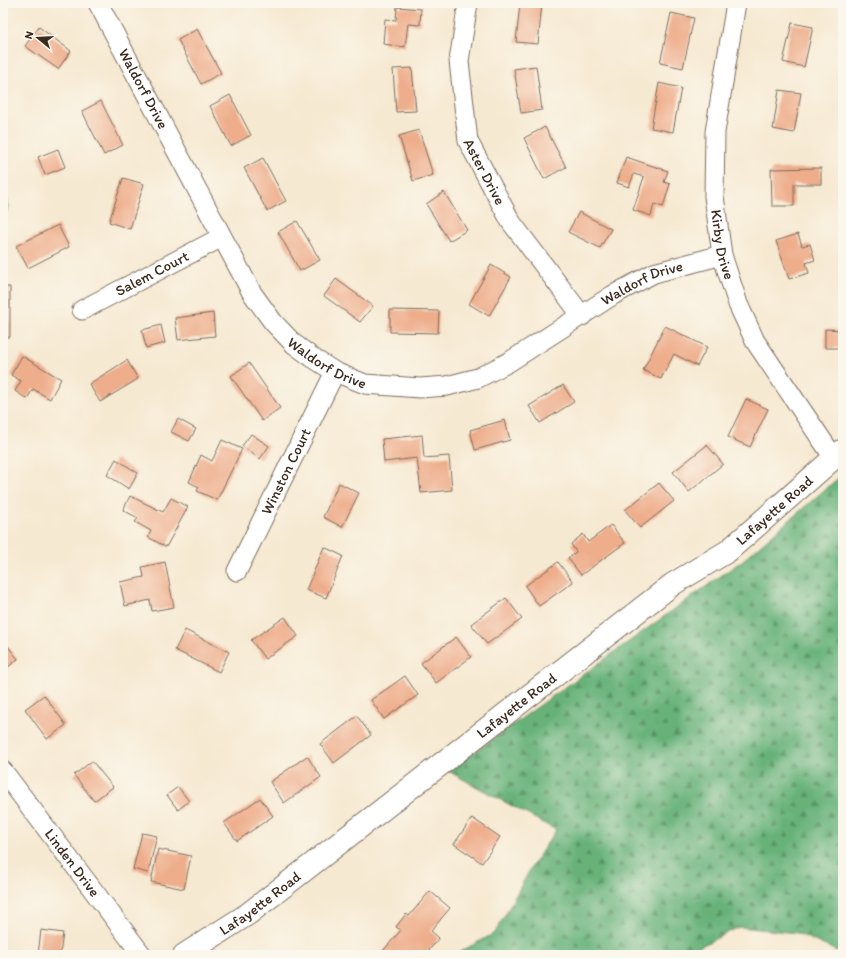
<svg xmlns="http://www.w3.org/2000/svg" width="846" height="958" font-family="Itim,sans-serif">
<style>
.forest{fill:url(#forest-firs);stroke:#526e4c}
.building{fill:#eead8b}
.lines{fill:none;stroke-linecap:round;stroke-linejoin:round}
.minor-casing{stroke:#7c6d5d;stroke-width:21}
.major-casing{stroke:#7c6d5d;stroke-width:24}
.minor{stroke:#fff;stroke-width:19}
.major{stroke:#fff;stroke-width:22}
.labels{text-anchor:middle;stroke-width:4;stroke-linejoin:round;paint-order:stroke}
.street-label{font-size:15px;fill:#3b2a1e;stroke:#fbf7ec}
</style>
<defs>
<pattern id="forest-firs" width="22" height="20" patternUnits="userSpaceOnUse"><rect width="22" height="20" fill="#68b27a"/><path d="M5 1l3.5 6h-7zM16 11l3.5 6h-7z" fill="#579163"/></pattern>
</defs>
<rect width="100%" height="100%" fill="#fbf7ec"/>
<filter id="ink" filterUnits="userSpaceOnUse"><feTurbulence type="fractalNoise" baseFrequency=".025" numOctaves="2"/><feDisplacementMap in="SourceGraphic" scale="8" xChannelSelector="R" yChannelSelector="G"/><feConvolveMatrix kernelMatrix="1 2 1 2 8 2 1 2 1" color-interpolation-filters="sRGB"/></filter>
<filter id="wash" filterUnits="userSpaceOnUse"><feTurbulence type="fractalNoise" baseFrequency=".012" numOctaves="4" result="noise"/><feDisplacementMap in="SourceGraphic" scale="16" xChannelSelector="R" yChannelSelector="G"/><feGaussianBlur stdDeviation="0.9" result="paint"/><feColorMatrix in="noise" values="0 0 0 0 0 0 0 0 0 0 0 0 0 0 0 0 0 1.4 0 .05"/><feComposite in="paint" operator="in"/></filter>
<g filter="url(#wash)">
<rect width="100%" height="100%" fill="#f6e9d2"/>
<path class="forest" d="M3,187L9,205L3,220Z
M843,474V954L797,933L739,927L683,955H454L495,933L532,866L556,830L448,771L743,560Z"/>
<g id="blocks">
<path class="building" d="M520,3H542L538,44L516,42Z
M397,7L421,9L420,25L408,24L405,47L383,44L385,19L396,20Z
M671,13L694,18L683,68L660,63Z
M792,23L813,27L804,67L783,62Z
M39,27L71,51L58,69L25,46Z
M197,29L221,73L201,84L178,40Z
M536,66L542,110L521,113L514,69Z
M412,68L416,111L396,112L393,69Z
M659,83L681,88L673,132L651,128Z
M779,90L801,93L794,133L773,129Z
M230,95L251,135L231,146L210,106Z
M101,101L123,145L104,155L82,111Z
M545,127L566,167L544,179L524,138Z
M419,130L433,175L413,181L399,136Z
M58,149L65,167L45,175L38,157Z
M626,157L668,171L664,182L670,184L663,207L654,204L651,216L633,210L644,177L634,174L629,187L617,183Z
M263,158L286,201L267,211L244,168Z
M821,168V184H794V206H772L771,169Z
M123,178L144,184L130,229L109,222Z
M444,192L467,230L449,241L426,204Z
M579,212L611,229L600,248L568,232Z
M297,221L320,260L300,271L278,232Z
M58,225L69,247L28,268L16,246Z
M798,234L802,246L810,244L815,260L806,263L809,273L789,279L776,241Z
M491,265L511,277L489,316L469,304Z
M336,279L373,306L360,322L324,296Z
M3,287H10V337H3Z
M390,310L439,311L438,333L390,332Z
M213,313L215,336L178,340L175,318Z
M161,325L165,343L146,348L142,330Z
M665,326L707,347L697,366L674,354L661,379L643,370Z
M825,329L843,330V348H825Z
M22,356L61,379L50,399L33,389L27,399L15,391L21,381L11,375Z
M127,360L138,379L100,402L89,384Z
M249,363L280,408L262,421L231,376Z
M563,385L574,402L540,423L529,406Z
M746,399L768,409L750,447L728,437Z
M178,419L196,429L189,441L171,432Z
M505,420L510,440L475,450L470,430Z
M251,434L269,446L260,459L242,446Z
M422,435L424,458L449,456L452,490L421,493L417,458L384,462L382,439Z
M222,440L242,449L217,500L197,491L199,487L189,482L201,455L212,461Z
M707,445L723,464L689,492L673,472Z
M116,459L138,473L129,489L107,475Z
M339,483L359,493L342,527L323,517Z
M659,483L674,501L640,528L625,510Z
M130,496L163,512L171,498L188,507L166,547L148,537L151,531L135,522L138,518L123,510Z
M611,525L625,543L581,575L568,558L576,552L571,544L583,534L588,542Z
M324,547L343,556L326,598L306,590Z
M165,562L174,607L152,611L150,600L125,606L120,582L144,577L142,567Z
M558,562L573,582L539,606L525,586Z
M506,598L522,619L487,644L471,624Z
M285,617L298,636L265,659L251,640Z
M185,630L229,652L219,672L175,650Z
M456,637L471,657L436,683L421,663Z
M3,640L18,659L3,671Z
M405,676L418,695L384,719L371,700Z
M44,695L66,725L47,739L25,709Z
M357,716L371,735L334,763L320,744Z
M307,756L321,777L284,803L270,782Z
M92,761L113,787L94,801L74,775Z
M178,787L189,801L178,810L167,795Z
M260,798L273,816L237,841L224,823Z
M472,818L500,837L482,863L454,844Z
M142,833L157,836L148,873L133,869Z
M158,849L191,856L184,889L151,882Z
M430,891L450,908L431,931L439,938L425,955H388L383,951L401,930L396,927L406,914L409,916Z
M41,930L63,933L60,955H38Z"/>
</g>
</g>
<g filter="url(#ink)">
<use href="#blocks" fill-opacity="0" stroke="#7c6d5d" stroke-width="1"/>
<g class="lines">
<g class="minor-casing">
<g id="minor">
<path id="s1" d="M98,3L252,293L273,322L294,344L313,358L335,372L365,384L420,388L447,386L478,378L509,362L613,295L654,273L722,255"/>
<path id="s2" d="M468,3L459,61L468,141L511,222L582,316"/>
<path id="s3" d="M736,3L715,132L714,196L722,255L738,304L755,341L834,458"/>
<path id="s4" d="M82,310L222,237"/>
<path id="s5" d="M237,571L335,372"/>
<path id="s6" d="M3,771L142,955"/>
</g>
</g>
<g class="major-casing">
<g id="major">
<path id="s7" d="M184,955L248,914L673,584L728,551L843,450"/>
</g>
</g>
<use href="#minor" class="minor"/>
<use href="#major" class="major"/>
</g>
</g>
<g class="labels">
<g class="street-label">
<text dy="5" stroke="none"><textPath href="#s1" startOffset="97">Waldorf Drive</textPath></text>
<text dy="5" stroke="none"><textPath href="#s2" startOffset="174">Aster Drive</textPath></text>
<text dy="5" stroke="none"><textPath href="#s3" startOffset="244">Kirby Drive</textPath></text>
<text dy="5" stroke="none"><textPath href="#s4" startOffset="79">Salem Court</textPath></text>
<text dy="5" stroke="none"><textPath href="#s1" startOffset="781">Waldorf Drive</textPath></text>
<text dy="5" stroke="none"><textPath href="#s1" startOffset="433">Waldorf Drive</textPath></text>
<text dy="5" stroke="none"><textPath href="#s5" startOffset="111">Winston Court</textPath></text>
<text dy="5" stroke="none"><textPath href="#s7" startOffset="740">Lafayette Road</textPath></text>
<text dy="5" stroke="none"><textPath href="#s7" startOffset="416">Lafayette Road</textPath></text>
<text dy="5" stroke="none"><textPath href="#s6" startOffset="115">Linden Drive</textPath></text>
<text dy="5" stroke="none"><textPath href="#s7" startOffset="92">Lafayette Road</textPath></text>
</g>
</g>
<rect width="846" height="958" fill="none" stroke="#fbf7ec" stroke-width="16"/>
<g transform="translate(38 38) rotate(288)" stroke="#fbf7ec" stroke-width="3" paint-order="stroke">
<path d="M0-3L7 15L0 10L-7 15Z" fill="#3b2a1e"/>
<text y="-6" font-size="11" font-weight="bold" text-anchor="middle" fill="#3b2a1e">N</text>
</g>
</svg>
